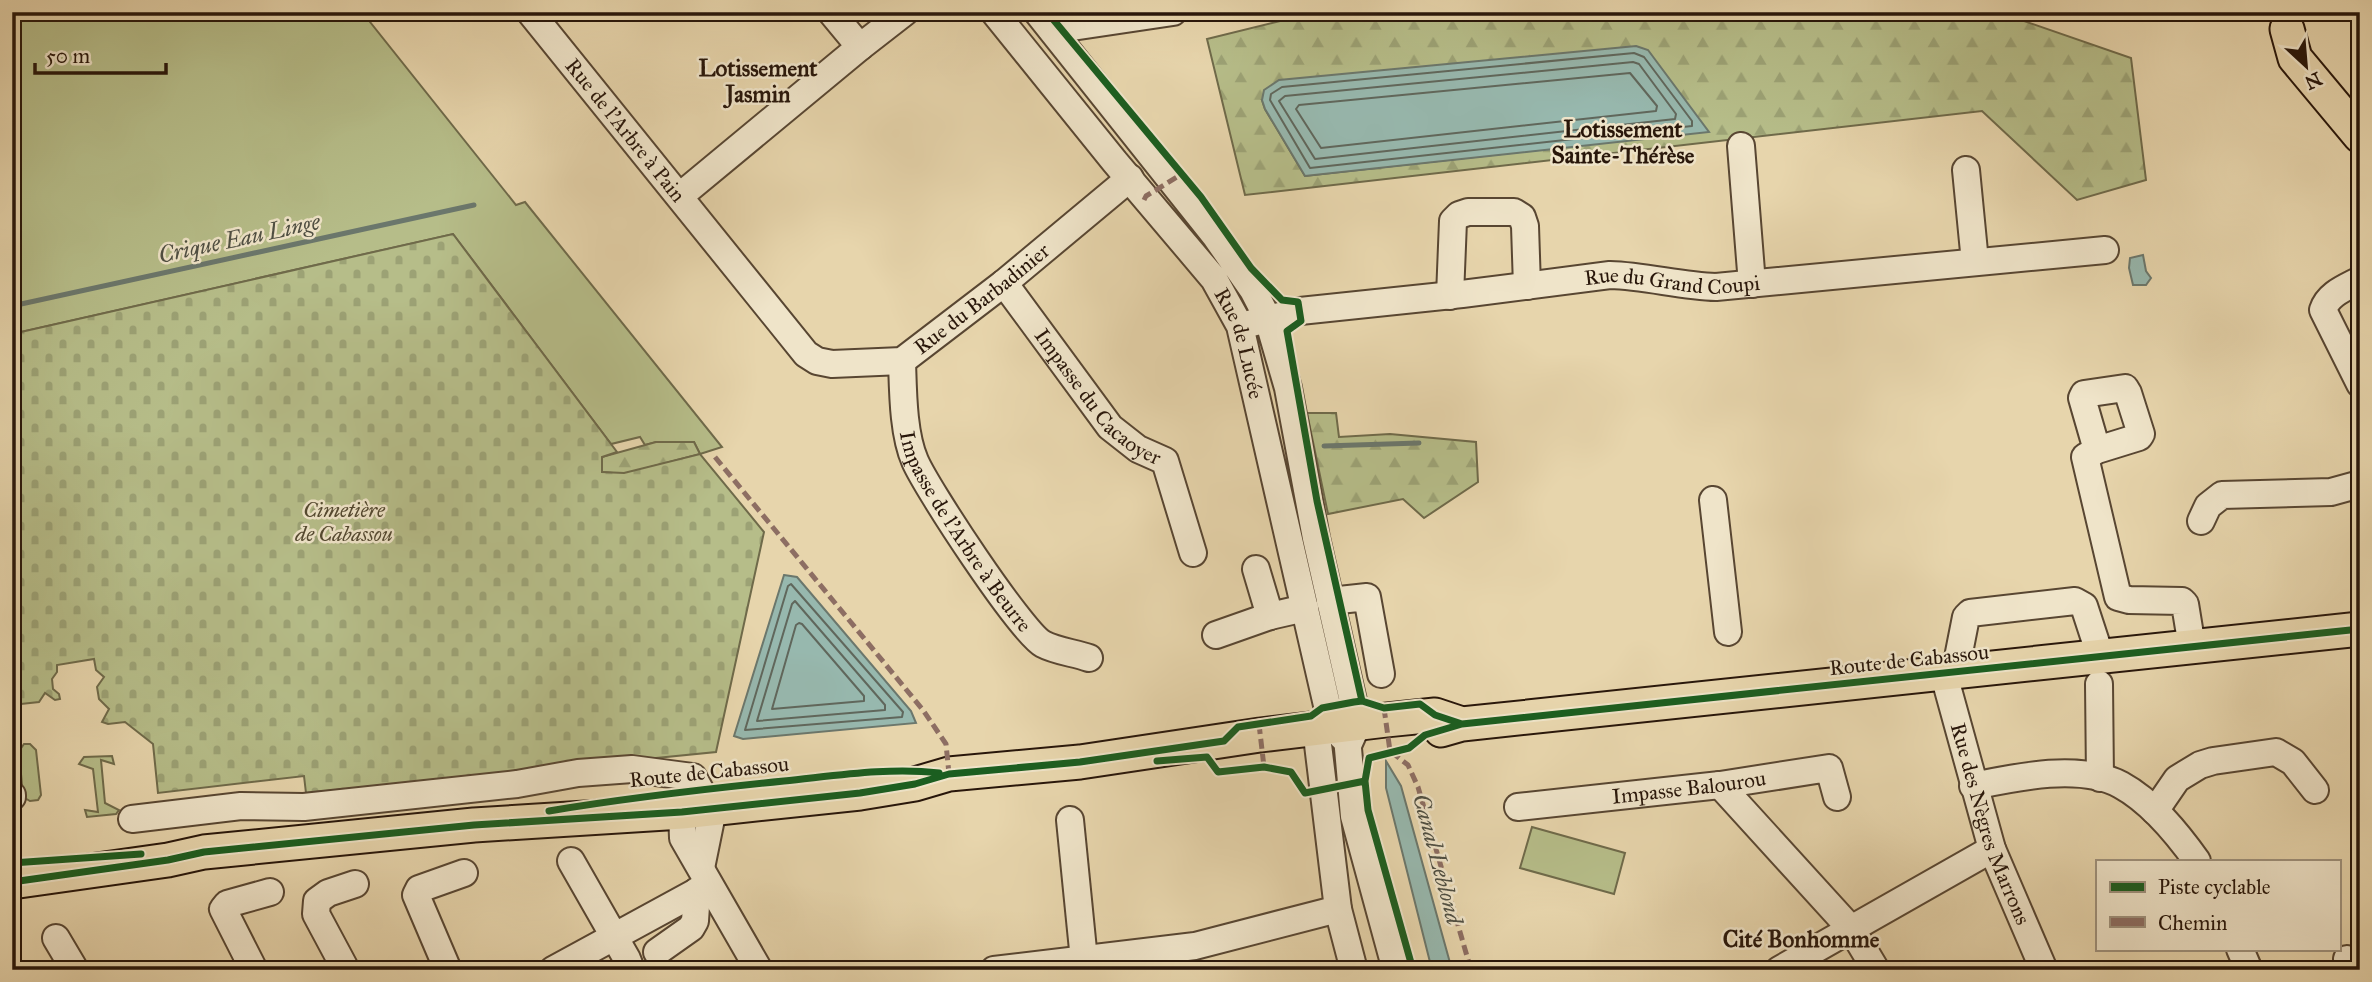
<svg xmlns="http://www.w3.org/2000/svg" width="2372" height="982" font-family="'IM FELL Great Primer',serif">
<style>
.grass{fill:#b6bd89;stroke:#6f6a4a;stroke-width:2}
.forest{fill:url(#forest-firs);stroke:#6f6a4a;stroke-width:2;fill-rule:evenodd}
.cemetery{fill:url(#cemetery-stones);stroke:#6f6a4a;stroke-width:2}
.water{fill:#97b8ae;stroke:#6b776c;stroke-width:2}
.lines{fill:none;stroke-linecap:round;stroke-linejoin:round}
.shore{stroke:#60675c;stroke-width:2}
.stream{stroke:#6b776c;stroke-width:5}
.minor-casing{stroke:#584632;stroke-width:30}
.major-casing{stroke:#28160a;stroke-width:37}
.minor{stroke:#efe4c9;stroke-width:26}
.major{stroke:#e7d5ac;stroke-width:33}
.quiet{stroke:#8d6e63;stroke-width:5;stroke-dasharray:10 5;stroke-linecap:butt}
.cycleway-casing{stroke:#efe4c9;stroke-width:11}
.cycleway{stroke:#1b5e20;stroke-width:7}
.labels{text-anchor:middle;stroke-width:5;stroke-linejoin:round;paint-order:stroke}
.street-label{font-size:21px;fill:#28160a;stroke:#efe4c9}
.park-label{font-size:21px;font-style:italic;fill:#534830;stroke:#efe4c9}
.neighbourhood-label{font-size:23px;font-weight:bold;fill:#28160a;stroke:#efe4c9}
.water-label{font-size:23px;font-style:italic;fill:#4f4f43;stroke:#efe4c9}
</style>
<defs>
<pattern id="forest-firs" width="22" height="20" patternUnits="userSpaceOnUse" patternTransform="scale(1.75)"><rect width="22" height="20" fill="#b6bd89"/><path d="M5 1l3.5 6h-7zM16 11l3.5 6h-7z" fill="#9ca275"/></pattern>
<pattern id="cemetery-stones" width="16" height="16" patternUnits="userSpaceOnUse" patternTransform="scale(1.75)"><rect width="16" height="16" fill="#b6bd89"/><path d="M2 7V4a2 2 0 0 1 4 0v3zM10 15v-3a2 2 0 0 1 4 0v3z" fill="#9ca275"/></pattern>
</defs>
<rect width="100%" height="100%" fill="#e7d5ac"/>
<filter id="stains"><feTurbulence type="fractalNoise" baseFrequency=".00286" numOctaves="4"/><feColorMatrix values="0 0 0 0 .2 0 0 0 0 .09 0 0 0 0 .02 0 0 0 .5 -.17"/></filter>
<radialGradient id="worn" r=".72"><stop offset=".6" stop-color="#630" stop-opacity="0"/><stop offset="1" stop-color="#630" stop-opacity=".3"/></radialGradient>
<path class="grass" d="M12,12H362L516,205L525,202L722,447L700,454L694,442H656L645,445L640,437L611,444L453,234L12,334Z
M24,744H30L36,750L41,795L38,800L30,801L23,797L19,751Z
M112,756L114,764L101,760L105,803L119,810L116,814L87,817L85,810L98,812L93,769L79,764L84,757Z
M1532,827L1625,853L1614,894L1520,868Z"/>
<path class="forest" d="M1305,12H1998L2131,58L2146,180L2077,200L1982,111L1245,195L1207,39L1305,15ZM1262,100L1708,131L1305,176L1265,109Z
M1307,413H1336L1339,437L1390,434L1476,442L1478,482L1424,518L1403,499L1328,514Z
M656,442H694L700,454L624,474L602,472V457Z"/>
<path class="cemetery" d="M453,234L617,452L602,457V472L624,473L700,454L764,532L716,752L306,793L304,776L158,793L153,744L125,722L108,724L102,722L109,709L99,699L97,687L104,677L96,670L94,659L57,665V672L52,679L53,689L59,694L60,699L55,700L45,693L39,702L21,704L12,697V334Z"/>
<path class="water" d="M1636,46L1648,50L1709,132L1305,176L1265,109L1262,100L1264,90L1279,80Z
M2143,255L2146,271L2151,278L2146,285H2133L2129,268L2130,258Z
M784,575L797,577L911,711L916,723L743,739L734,736Z
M1386,761L1401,786L1452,970H1432L1386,788Z"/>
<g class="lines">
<path class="shore" d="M1634,53L1644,57L1692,121V126L1310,168L1270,100L1271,94L1282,87Z
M1633,62L1639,64L1676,114L1675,119L1315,159L1279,101L1285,96Z
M1630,73L1657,106L1656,111L1321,148L1296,109L1299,105Z
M791,584L903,712L902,717L745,730L788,586Z
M795,601L885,705V710L757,721L792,604Z
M799,623L802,624L864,696V701L772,709L796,625Z"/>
<path class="stream" d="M12,306L474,205
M1324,446L1419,443"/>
<g class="minor-casing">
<g id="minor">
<path id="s1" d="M530,12L806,354L817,361L832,364L902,361L1004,283L1130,178"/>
<path d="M831,12L860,47"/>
<path id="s2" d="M994,12L1115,162L1214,279L1240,326L1332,727L1349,743L1358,723L1316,538L1288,388L1268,319L1253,290L1216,237L1037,12"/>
<path d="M1052,30L1173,12"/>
<path d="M1741,146L1752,284"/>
<path d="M1966,170L1975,262"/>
<path d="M680,196L860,47L905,12"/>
<path d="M2360,280C2345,288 2328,294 2323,310L2360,384"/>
<path id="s3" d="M1004,283L1110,427L1138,449L1165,461L1193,553"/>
<path d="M1450,296L1453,221L1459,215L1468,212H1514L1522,217L1525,226L1527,286"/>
<path id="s4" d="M1252,323L1300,311L1462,294L1610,275C1646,276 1681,286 1716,287L2105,250"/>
<path id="s5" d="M902,361C903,391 903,434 915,461C927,489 1021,632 1043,644C1056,651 1075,653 1089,658"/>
<path d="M2097,450L2082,398L2084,394L2125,388L2128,393L2141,434L2139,437L2097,450L2085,457L2118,597L2129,600L2182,601L2185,604L2192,647"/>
<path d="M1713,500L1728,632"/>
<path d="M2201,521L2208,506L2222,495L2331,492L2360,484"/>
<path d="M1256,569L1270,616"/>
<path d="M1330,601L1367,597L1381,674"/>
<path d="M1216,635L1270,616L1305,608"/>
<path d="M1955,673L1966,617L1970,613L2075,601L2084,606L2101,658"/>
<path id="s6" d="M1944,675L1992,849L2044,970"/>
<path d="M2099,684L2100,778"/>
<path d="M1346,726L1354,816L1396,970"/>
<path d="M1316,728L1338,909L1354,970"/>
<path d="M1720,785L1852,930L1876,970"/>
<path d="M1973,786C2016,777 2081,763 2121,785C2152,802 2177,833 2197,861"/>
<path d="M12,795V797"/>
<path d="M693,796L682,812L683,838L759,970"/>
<path id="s7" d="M1518,807L1720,785L1829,768L1837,797"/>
<path d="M2155,811L2177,779L2200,765L2213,761L2276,752L2293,762L2315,790"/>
<path d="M132,819L241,806L304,807L517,784L578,773L632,769L693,777L710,808L711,819L701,868"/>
<path d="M1070,820L1085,970"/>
<path d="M571,861L627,959L629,964L626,970"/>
<path d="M56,938L75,970"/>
<path d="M2240,949L2249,970"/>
<path d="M657,952L691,928L695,921L697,891"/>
<path d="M2347,959L2355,970"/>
<path d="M254,970L223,909L227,904L270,892"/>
<path d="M346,970L316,914L317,901L328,893L355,884"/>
<path d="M448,970L416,895L419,889L464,873"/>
<path d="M553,970L709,885"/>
<path d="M994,970L1195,946L1338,909"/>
<path d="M1779,970L1992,849"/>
</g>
</g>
<g class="major-casing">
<path id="major" d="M2287,29L2295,58L2360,136
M1441,730L1462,724L2360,629
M12,882L168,860L204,852L474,825L682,812L860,793L915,784L949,774L1080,762L1260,735L1386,720L1435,715L1462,724"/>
</g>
<use href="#minor" class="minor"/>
<use href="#major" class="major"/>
<path class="quiet" d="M1144,200L1146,196L1182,174
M715,457L923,710L946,744L949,774
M1384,708L1390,751L1408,765L1418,787L1471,970
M1259,724L1264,767"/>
<g class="cycleway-casing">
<path id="cycleway" d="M1047,12L1201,197L1251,268L1282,300L1298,302L1301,321L1287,331L1317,501L1362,701
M1157,761L1207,757L1218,772L1264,767L1291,772L1305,793L1365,781
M549,811C627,798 705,789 784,781C834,776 888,767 939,773
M12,863L141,854
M12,882L168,860L204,852L474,825L682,812L860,793L915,784L949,774L1080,762L1224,741L1238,727L1311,716L1322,708L1354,702L1362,701L1384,708L1420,704L1435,715L1462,724
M1413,970L1368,810L1365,781L1369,758L1409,748L1425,735L1462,724L2360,629"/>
</g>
<use href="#cycleway" class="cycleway"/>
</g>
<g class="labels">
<g class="street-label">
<text dy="7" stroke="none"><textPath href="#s1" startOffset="152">Rue de l'Arbre à Pain</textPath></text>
<text dy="7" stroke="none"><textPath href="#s4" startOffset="424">Rue du Grand Coupi</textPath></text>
<text dy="7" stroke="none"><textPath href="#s1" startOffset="639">Rue du Barbadinier</textPath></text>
<text dy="7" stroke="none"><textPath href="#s2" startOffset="416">Rue de Lucée</textPath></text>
<text dy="7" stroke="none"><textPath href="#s3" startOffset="149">Impasse du Cacaoyer</textPath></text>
<text dy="7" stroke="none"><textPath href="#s5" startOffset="187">Impasse de l'Arbre à Beurre</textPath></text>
<text transform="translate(1909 660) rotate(-6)" y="7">Route de Cabassou</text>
<text transform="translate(709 772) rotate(-6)" y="7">Route de Cabassou</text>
<text dy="7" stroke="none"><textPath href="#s7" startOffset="172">Impasse Balourou</textPath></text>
<text dy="7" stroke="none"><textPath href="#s6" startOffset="156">Rue des Nègres Marrons</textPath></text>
</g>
<g class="park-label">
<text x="344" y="517">Cimetière<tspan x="344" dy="24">de Cabassou</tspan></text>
</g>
<g class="neighbourhood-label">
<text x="758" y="76">Lotissement<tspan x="758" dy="26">Jasmin</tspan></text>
<text x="1623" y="137">Lotissement<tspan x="1623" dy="26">Sainte-Thérèse</tspan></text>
<text x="1801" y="947">Cité Bonhomme</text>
</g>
<g class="water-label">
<text transform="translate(239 238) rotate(-12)" y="8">Crique Eau Linge</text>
<text transform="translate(1438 859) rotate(75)" y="8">Canal Leblond</text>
</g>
</g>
<rect width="2372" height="982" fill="none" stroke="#e7d5ac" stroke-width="42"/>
<rect x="14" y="14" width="2344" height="954" fill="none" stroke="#28160a" stroke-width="3.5"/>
<rect x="21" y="21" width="2330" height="940" fill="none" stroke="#28160a" stroke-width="2"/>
<rect x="2096" y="860" width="245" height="91" fill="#efe4c9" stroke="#9f927d" stroke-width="2"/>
<rect x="2110" y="882" width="35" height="10" fill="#1b5e20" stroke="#9f927d" stroke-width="2"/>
<text x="2158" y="894" font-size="21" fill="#28160a">Piste cyclable</text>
<rect x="2110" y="917" width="35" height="10" fill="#8d6e63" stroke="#9f927d" stroke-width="2"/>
<text x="2158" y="930" font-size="21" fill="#28160a">Chemin</text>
<g transform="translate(2306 66) rotate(154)" stroke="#efe4c9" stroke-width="5" paint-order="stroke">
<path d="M0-5L12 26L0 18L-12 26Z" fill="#28160a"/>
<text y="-10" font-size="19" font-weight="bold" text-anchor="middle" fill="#28160a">N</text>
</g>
<path d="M35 63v10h131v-10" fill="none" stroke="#28160a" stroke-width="3.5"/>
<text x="46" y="63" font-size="21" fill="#28160a" stroke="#efe4c9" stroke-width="5" paint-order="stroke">50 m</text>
<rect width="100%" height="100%" filter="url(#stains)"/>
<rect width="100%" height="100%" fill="url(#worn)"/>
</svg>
